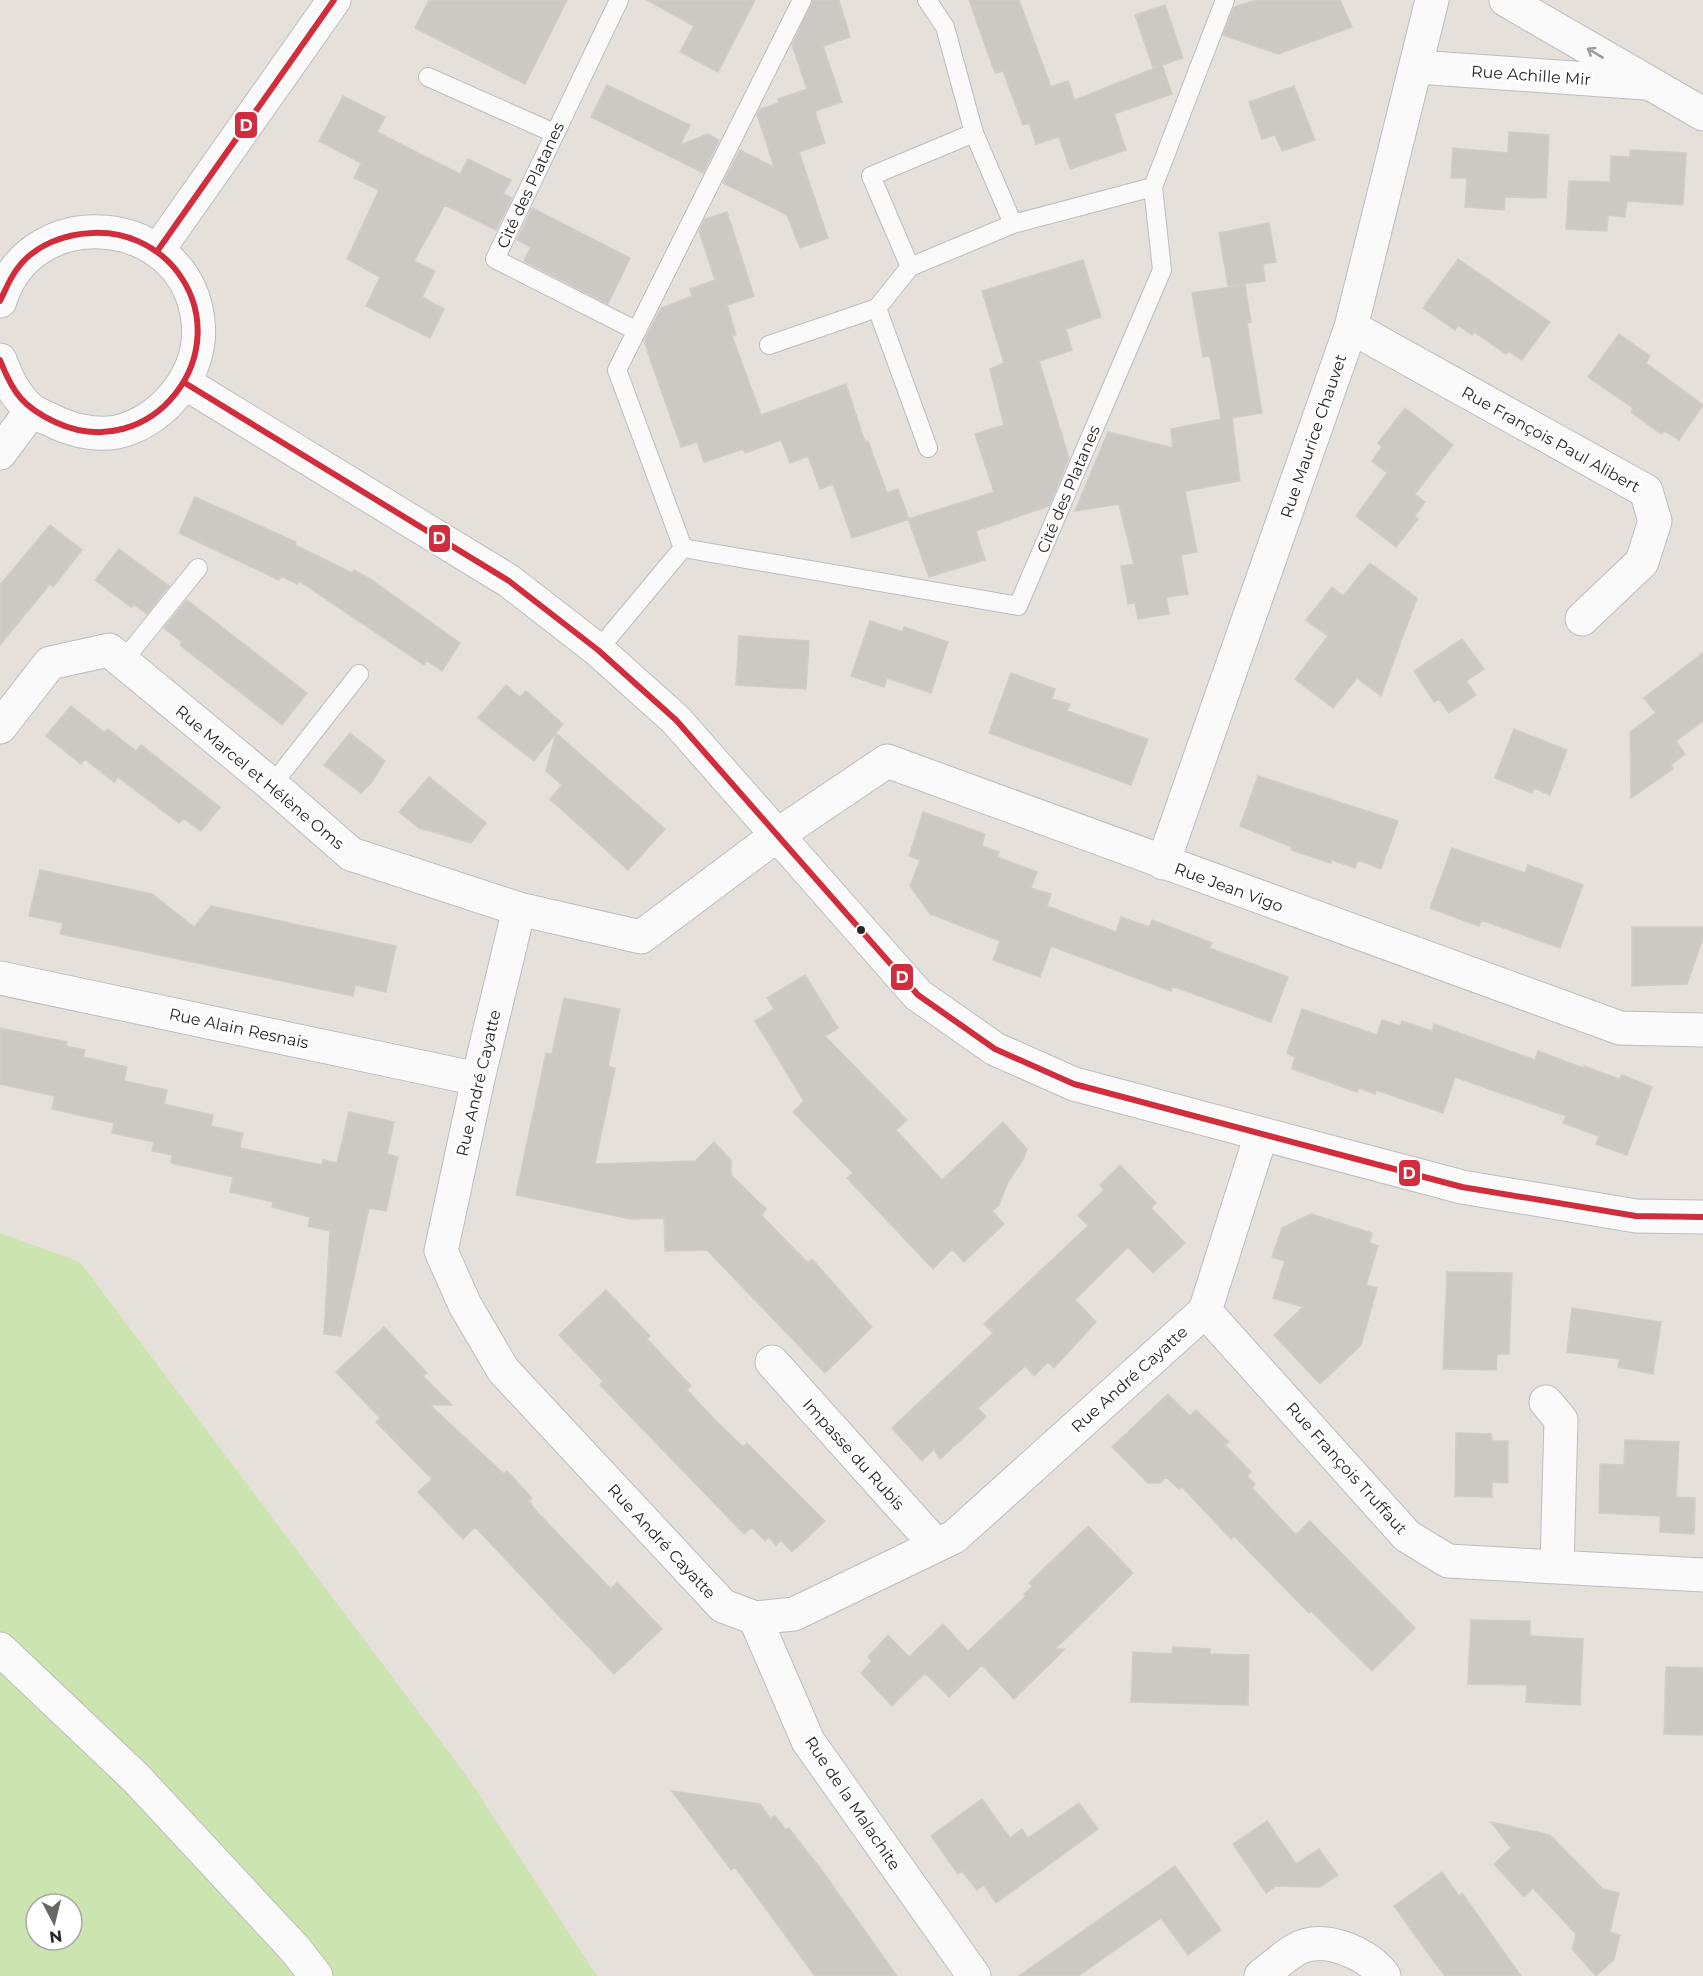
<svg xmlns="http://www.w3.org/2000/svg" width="1703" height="1976" font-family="Montserrat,sans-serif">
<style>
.green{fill:#cce4b0;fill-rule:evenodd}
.building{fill:#ccc9c5;stroke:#d1ccc7;stroke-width:1.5}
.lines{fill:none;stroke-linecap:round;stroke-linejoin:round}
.service-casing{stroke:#bebdbe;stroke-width:20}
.minor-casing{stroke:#bebdbe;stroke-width:35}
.tertiary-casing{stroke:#bebdbe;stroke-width:35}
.secondary-casing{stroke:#bebdbe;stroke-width:35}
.service{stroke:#fbfafa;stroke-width:18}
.minor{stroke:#fbfafa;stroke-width:33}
.tertiary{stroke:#fbfafa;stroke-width:33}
.secondary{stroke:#fbfafa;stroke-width:33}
.bus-1-casing{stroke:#fff;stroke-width:10}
.bus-1{stroke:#d12d3d;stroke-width:6}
.oneway{stroke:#9c9b9b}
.bus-dot{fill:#272727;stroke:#fff;stroke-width:2}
.labels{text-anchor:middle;stroke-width:5;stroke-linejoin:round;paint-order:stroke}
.street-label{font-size:16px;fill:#272727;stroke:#fff}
.line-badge{stroke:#fff;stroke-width:2}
.badge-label{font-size:16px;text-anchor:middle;font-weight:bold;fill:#fff}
</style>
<rect width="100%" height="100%" fill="#e6e0db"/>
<path class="green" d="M0,1233L80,1262L466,1775L597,1976H0ZM36,1904H72V1940H36Z"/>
<path class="building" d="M429,0H567L525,84L415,28Z
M647,0H755L718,72L680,52L694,26Z
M813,0H839L850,37L823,46L842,102L815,111L825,143L799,152L828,238L800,248L787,215L723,183L740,150L774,167L757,114L760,109L779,103L778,99L807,89L792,45Z
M969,0H1019L1051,87L1068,81L1075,100L1162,65L1172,94L1114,114L1126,150L1070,169L1059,137L1036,144L1029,123L1023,125L1003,71L995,73Z
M1256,0H1340L1352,27L1278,54L1223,35L1234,7Z
M1165,5L1183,58L1153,68L1135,15Z
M607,85L690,125L680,145L708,134L719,140L703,173L591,117Z
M1294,86L1315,140L1282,151L1275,135L1262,139L1249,102Z
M343,96L385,117L377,132L418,153L460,174L468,159L511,180L503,194L512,198L496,230L445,205L414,261L435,271L422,297L444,309L430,338L366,306L380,277L347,259L379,190L354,178L361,163L319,141Z
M1509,132L1549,135L1546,198L1505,197L1504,210L1465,207L1467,178H1451L1453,148L1508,153Z
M1630,150L1686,153L1683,205L1627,201L1625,217L1608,215L1607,231L1566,229L1569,181L1610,182L1611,156L1630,157Z
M532,208L630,258L608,304L524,261L531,247L517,240Z
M727,212L754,296L727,305L736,335L732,336L761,415L846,384L865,442L868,441L887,493L898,489L909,519L852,538L833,484L820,489L808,456L790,463L781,440L745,453L743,449L704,462L697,442L681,447L644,341L661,308L692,296L690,289L715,280L699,231L705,219Z
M1269,223L1276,262L1263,264L1265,281L1228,286L1219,233Z
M1458,259L1550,322L1522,360L1508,351L1506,354L1474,332L1472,335L1458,325L1455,330L1423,308Z
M1083,260L1101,317L1066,329L1072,350L1039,361L1069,458L1049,506L976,531L985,560L929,577L908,519L994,492L975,434L1004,425L990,369L1004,363L982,291Z
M1245,285L1251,322L1247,323L1262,413L1232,418L1240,481L1185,491L1197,552L1181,555L1188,594L1166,597L1169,614L1138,619L1135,603L1128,604L1121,566L1134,564L1119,504L1075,511L1108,432L1173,448L1171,429L1221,419L1210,356L1203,357L1192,293Z
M1619,334L1650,356L1646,363L1703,405L1679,440L1665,431L1661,434L1631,412L1633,408L1588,377Z
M1405,408L1453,445L1415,494L1425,502L1415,516L1418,519L1396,547L1356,516L1387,473L1372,461L1382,447L1378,443Z
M195,497L296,542L295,545L352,573L354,570L370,579L460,643L442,671L427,661L424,665L299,581L297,584L281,576L279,580L179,533Z
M50,525L82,550L53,587L50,584L0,645V585Z
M119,549L169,586L147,614L135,605L131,607L95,580Z
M1370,563L1417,598L1381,696L1357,678L1333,708L1295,679L1328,636L1306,620L1332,587L1343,596Z
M187,600L307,693L282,725L180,645L182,642L164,628Z
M870,621L903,632L904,627L948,642L931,693L887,678L884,687L851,676Z
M739,636L809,641L806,689L736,685Z
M1462,639L1484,669L1466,681L1476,695L1449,713L1439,699L1434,702L1414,671Z
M1703,653V721L1676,741L1685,754L1671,765L1673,769L1631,798L1630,732L1656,713L1644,698Z
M1011,673L1055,689L1052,699L1070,704L1067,711L1148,739L1131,785L989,733Z
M506,685L520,697L526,691L563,724L534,761L478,718Z
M71,706L104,732L108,729L136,751L141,745L220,807L201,831L184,819L179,823L118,777L114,782L85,759L81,764L46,736Z
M1514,729L1567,750L1550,795L1534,788L1532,793L1495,778Z
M350,733L385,761L372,782L361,793L324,765Z
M556,733L665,829L628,870L550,799L562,785L546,771Z
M1258,776L1398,821L1381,869L1358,860L1355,868L1332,860L1331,863L1291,850L1292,847L1240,826Z
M429,777L486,823L471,843L419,828L399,812Z
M923,812L985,834L982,846L999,852L997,857L1037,872L1031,888L1051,894L1047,906L1116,932L1121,917L1149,927L1152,920L1212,943L1209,948L1288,977L1271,1022L1172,986L1171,991L1051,946L1040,977L993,960L1000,941L930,914L910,886L920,860L909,856Z
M1452,848L1525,873L1528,865L1583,885L1560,948L1481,920L1479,926L1430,908Z
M40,870L152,894L194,927L211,906L396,946L386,992L355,985L353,996L60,934L63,923L29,916Z
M1632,927H1703V938L1687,984L1632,986Z
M805,975L838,1028L825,1036L907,1120L896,1130L942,1180L1003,1122L1027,1149L1023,1160L1008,1182L999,1205L992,1211L1004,1224L964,1262L952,1249L933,1269L847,1178L853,1173L793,1112L804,1101L755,1021L774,1009L767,998Z
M564,998L620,1009L608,1066L615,1068L595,1164L695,1161L714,1142L731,1160V1175L766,1209L761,1215L808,1263L812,1259L872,1327L825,1373L707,1250L665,1251L664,1218L631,1219L516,1195L546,1053L552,1054Z
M1302,1009L1377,1035L1382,1020L1400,1026L1402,1021L1432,1031L1434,1024L1535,1060L1538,1051L1583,1068L1584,1066L1619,1079L1622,1075L1652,1087L1627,1155L1596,1144L1599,1136L1563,1123L1566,1116L1455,1077L1443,1113L1376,1090L1375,1094L1359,1088L1357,1092L1292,1069L1295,1057L1287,1053Z
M0,1028L67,1042L66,1046L85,1050L83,1057L127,1067L124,1081L167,1090L164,1104L213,1115L211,1126L243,1133L240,1148L322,1165L323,1160L337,1163L349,1112L394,1122L387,1154L398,1157L386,1211L369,1208L341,1336L324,1334L330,1231L308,1226L310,1217L272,1207L273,1202L230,1192L233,1177L171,1163L172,1155L152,1151L154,1142L112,1133L114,1123L52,1109L55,1096L0,1084Z
M1120,1165L1156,1203L1151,1208L1185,1243L1153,1273L1128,1247L1075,1300L1096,1322L1054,1368L1048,1362L1034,1376L1025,1366L978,1408L986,1417L940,1459L934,1449L922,1461L892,1428L993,1333L984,1324L1088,1226L1078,1215L1104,1190L1100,1185Z
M1311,1214L1372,1233L1370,1243L1378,1246L1366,1285L1377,1288L1361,1345L1320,1384L1274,1335L1303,1307L1273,1298L1285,1261L1272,1257L1282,1228Z
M1447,1272L1512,1273L1509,1354H1497L1496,1370L1443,1369Z
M606,1290L650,1336L647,1339L691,1386L687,1390L714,1419L743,1447L747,1443L825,1521L792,1552L781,1540L776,1546L769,1537L765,1541L752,1527L744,1534L600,1385L603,1381L559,1335Z
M1572,1308L1661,1322L1653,1374L1618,1367L1620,1359L1567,1352Z
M384,1327L427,1373L423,1376L452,1405H430L504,1474L507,1471L532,1498L529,1501L536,1511L611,1589L617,1582L662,1629L614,1674L475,1527L463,1539L418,1492L432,1479L376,1422L380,1418L336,1372Z
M1168,1394L1190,1416L1196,1410L1229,1442L1225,1445L1251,1472L1247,1476L1255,1484L1252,1488L1296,1535L1310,1521L1415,1628L1372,1671L1311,1611L1309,1613L1234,1536L1231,1539L1182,1487L1179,1489L1166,1477L1160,1483H1148L1112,1447Z
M1456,1433L1491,1434L1492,1441H1508V1483L1492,1482V1497L1455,1496Z
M1625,1440L1679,1442L1676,1497L1695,1498L1694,1534L1660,1532V1516L1599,1513L1600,1464L1624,1465Z
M1088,1526L1133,1573L1055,1649H1065L1014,1699L982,1665L949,1697L925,1673L892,1706L861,1673L872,1661L868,1657L888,1635L909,1657L943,1624L968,1651L1026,1596L1024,1594L1033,1586L1029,1583Z
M1471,1620L1530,1621V1636L1583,1639L1580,1705L1526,1702L1527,1685L1468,1684Z
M1173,1647L1210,1649V1654L1249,1655L1248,1705L1131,1702L1133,1652L1172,1654Z
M1666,1667L1703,1668V1735L1664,1734Z
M672,1791L760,1804L770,1818L775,1816L785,1829L789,1828L823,1872L897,1976H815L735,1867L731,1870Z
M982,1799L1010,1838L1022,1829L1028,1838L1079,1803L1098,1829L996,1903L984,1885L977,1890L962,1871L958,1874L931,1836Z
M1267,1821L1296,1864L1319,1849L1338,1875L1320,1887L1276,1886L1266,1893L1233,1844Z
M1491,1822L1550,1835L1603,1889L1619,1893L1610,1932L1620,1935L1614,1959L1596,1976L1572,1949L1576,1934L1533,1888L1524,1897L1494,1864L1511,1848Z
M1175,1866L1221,1930L1188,1955L1161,1918L1078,1976H1019Z
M1442,1872L1459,1896L1462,1893L1521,1976H1445L1433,1960L1394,1906Z"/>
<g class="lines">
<g class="service-casing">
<path id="service" d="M619,0L495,259L637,331
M927,0L945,27L974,133L1013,224L910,267L871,176L974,133
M428,77L554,133
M1013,224L1153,187
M910,267L877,308L928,448
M769,345L877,308
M683,548L617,370L802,0
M598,650L683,548L1018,606L1162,270L1153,187L1225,0
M123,661L198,568
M272,785L359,674"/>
</g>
<g class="minor-casing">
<path id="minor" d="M1506,0L1703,114
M1417,67L1645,83
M1351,327L1646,491L1655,521L1642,562L1582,619
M0,727L50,663L109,650L272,785L351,854L519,909L641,937L776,836L887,761L1620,1028L1703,1030
M1163,863L1351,327L1432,0
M519,909L478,1079L441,1251L465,1305L503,1370L723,1606L755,1618L794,1614L954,1537L1205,1311L1261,1135
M0,978L478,1079
M1205,1311L1407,1536L1448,1561L1703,1575
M772,1362L936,1545
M1546,1402L1561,1420L1557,1566
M755,1618L808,1741L974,1976
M1261,1976C1272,1968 1292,1949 1304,1946C1330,1937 1369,1955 1384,1976"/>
</g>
<g class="tertiary-casing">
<path id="tertiary" d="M158,250L334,0
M0,301C31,199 186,213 198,321C204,371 165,421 117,432C95,436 70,430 51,420C45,417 36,414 31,410C15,396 7,379 0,360
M185,383L509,581L598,650L676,720L918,995L995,1049L1074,1084L1462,1187L1636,1216L1703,1217
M0,453L31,411"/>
</g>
<g class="secondary-casing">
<path id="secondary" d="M0,1649L136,1778L295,1949L316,1976"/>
</g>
<use href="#service" class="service"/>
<use href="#minor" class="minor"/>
<use href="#tertiary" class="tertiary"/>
<use href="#secondary" class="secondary"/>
<g class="bus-1-casing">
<path id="bus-1" d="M158,250L334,0
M0,301C5,291 10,278 17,269C34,245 65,234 92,233C124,231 156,245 176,270C240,352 151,467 55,422C23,407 13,393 0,360
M185,383L509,581L598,650L676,720L918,995L995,1049L1074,1084L1462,1187L1636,1216L1703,1217"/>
</g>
<use href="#bus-1" class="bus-1"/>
</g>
<defs><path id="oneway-shaft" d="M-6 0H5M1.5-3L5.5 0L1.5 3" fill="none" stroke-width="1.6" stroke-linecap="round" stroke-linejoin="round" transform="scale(1.5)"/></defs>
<use class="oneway" href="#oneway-shaft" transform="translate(1595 53) rotate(-149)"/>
<circle class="bus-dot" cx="861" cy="930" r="5"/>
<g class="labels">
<g class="street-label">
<text transform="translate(1531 75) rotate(4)" y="6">Rue Achille Mir</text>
<text transform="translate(530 185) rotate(-65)" y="6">Cité des Platanes</text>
<text transform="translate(1313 436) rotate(-71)" y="6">Rue Maurice Chauvet</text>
<text transform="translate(1551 439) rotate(29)" y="6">Rue François Paul Alibert</text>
<text transform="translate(1068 489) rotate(-67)" y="6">Cité des Platanes</text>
<text transform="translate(260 777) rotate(40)" y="6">Rue Marcel et Hélène Oms</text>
<text transform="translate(1229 887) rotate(20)" y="6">Rue Jean Vigo</text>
<text transform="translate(239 1028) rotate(12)" y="6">Rue Alain Resnais</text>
<text transform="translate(478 1083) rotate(-77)" y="6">Rue André Cayatte</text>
<text transform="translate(1129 1379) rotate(-42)" y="6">Rue André Cayatte</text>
<text transform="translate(854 1454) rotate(48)" y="6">Impasse du Rubis</text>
<text transform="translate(1347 1468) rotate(48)" y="6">Rue François Truffaut</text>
<text transform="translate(662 1541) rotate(47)" y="6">Rue André Cayatte</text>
<text transform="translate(853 1803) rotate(56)" y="6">Rue de la Malachite</text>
</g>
</g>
<g class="line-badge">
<rect x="234" y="111" width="24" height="28" rx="6" fill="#d12d3d"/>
<rect x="428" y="524" width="23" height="29" rx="6" fill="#d12d3d"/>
<rect x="890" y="963" width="24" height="28" rx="6" fill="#d12d3d"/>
<rect x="1398" y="1159" width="23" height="28" rx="6" fill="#d12d3d"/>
</g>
<g class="badge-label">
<text x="246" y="131">D</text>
<text x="439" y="544">D</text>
<text x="902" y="983">D</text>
<text x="1409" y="1179">D</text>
</g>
<g transform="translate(54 1922) rotate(173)"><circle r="28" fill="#ffffff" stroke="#a9a9a9" stroke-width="1.5"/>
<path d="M0-4.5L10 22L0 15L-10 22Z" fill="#6a6866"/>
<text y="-9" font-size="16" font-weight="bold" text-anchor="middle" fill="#272727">N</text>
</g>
</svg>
